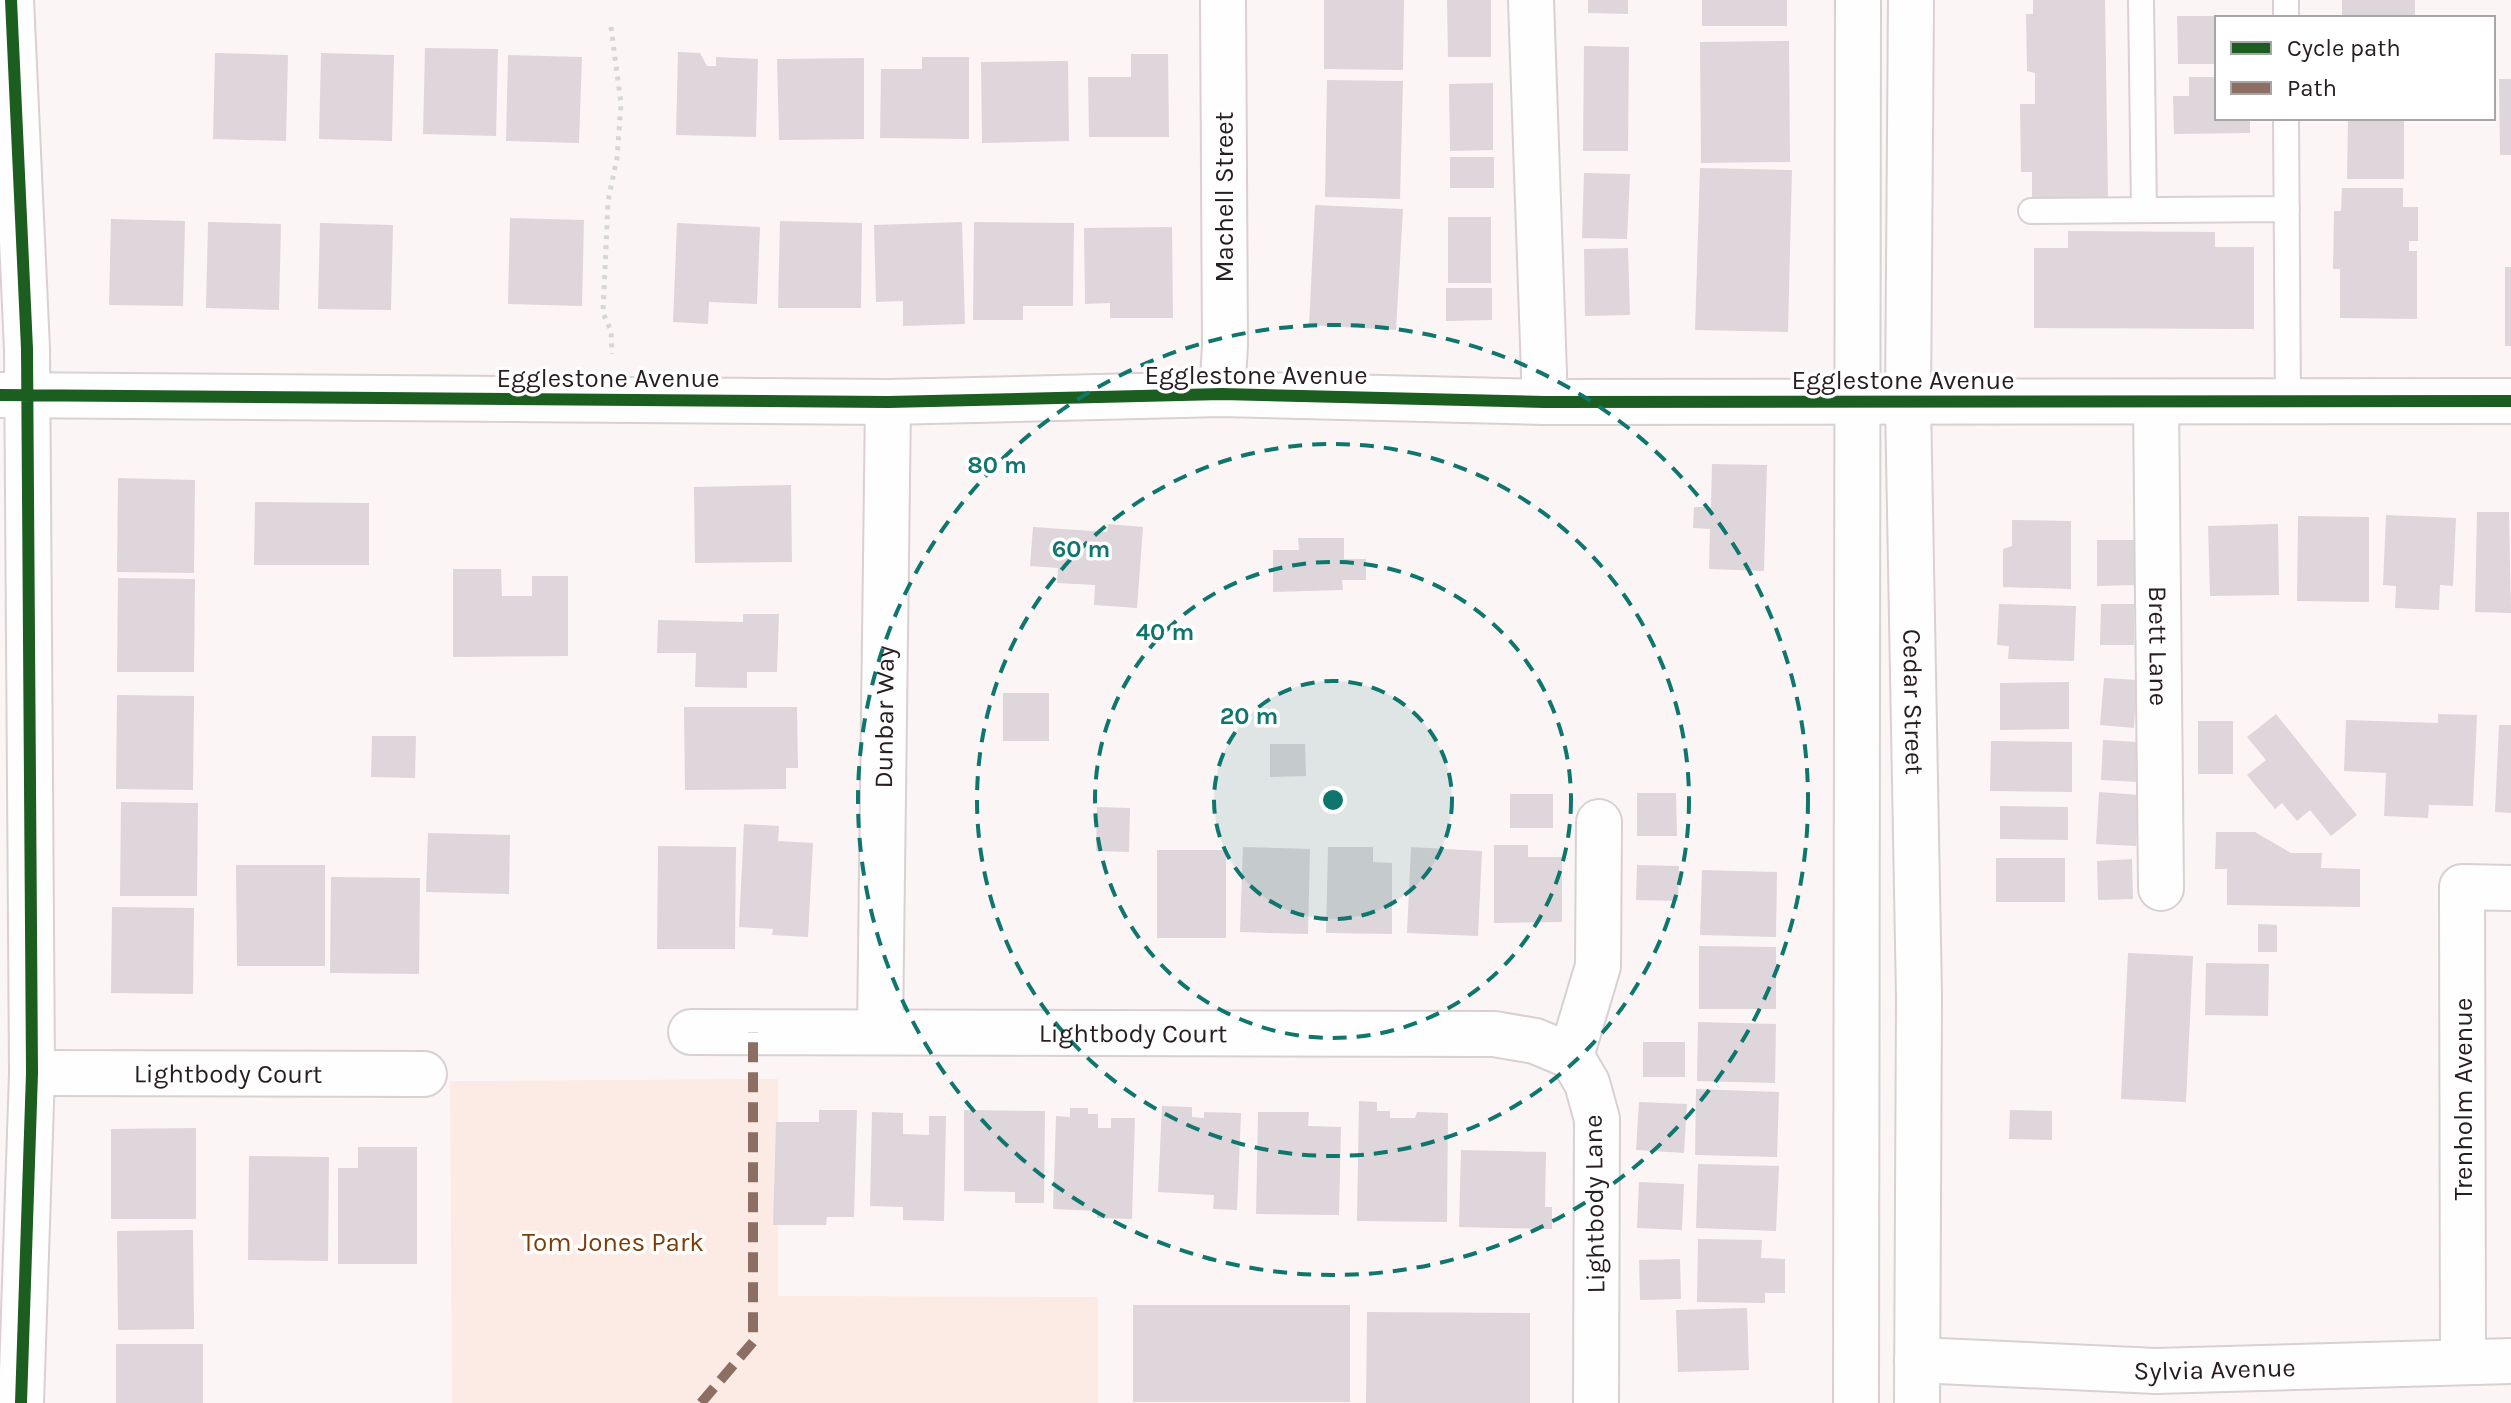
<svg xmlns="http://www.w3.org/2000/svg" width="2511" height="1403" font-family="Karla,sans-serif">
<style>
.green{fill:#fbebe4}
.building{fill:#ded6da}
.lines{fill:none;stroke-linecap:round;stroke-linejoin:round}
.service-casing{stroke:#d9d0d2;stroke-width:28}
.minor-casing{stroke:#d9d0d2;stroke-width:48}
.secondary-casing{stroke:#d9d0d2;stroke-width:48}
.path{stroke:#d7d6d6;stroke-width:5;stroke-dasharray:4 6;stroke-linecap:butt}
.service{stroke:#fffefe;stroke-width:24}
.minor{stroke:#fffefe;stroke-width:44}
.secondary{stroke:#fffefe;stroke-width:44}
.quiet{stroke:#8d6e63;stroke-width:10;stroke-dasharray:20 10;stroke-linecap:butt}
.cycleway-casing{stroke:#fff;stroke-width:17}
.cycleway{stroke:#1b5e20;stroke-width:12}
.ring{fill:none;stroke:#0f766e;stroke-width:4;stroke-dasharray:14 10}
.labels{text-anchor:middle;stroke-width:7;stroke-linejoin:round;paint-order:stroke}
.street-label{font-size:26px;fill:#281d20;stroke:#fff}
.park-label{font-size:26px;fill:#7d3d05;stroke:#fff}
.centre{fill:#0f766e;stroke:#fff;stroke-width:4}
.ring-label{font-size:24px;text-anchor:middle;font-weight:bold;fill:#0f766e;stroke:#fff;stroke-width:7;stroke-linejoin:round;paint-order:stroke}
</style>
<rect width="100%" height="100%" fill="#fcf5f6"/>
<path class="green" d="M778,1079V1296L1098,1297V1403H452L450,1081Z"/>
<path class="building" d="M1324,0H1404L1403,70L1324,69Z
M1447,0H1491V57H1448Z
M1588,0H1628V14L1588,13Z
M1702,0H1787V26H1702Z
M2033,0H2105L2108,199H2032V172H2021L2020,104H2035V73L2027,71L2026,14H2033Z
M2342,0H2415V18H2342Z
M2177,16H2217V64H2178Z
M1789,41L1790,162L1701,163L1700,42Z
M1584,46L1629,47L1628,151H1583Z
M425,48L498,49L496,136L423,134Z
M678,52L700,53L707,66H716V57L758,59L756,137L676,135Z
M215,53L288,55L286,141L213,139Z
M321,53L394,55L392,141L319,139Z
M1131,54H1168L1169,137H1089L1088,77H1131Z
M508,55L582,57L579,143L506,141Z
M922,57H969V139L880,138L881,69H922Z
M864,58V139L779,140L777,59Z
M1068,61L1069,141L982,143L981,62Z
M2189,77H2217V118H2250V133L2174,134L2173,96H2189Z
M2499,79H2511V155H2500Z
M1327,80L1403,81L1400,199L1325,197Z
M1493,83V150L1450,151L1449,84Z
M2348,118H2404V179H2347Z
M1450,157H1494V188H1450Z
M1700,168L1792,170L1788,332L1695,330Z
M1584,173L1630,174L1627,239L1582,238Z
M2342,188H2403V207H2418V241H2409V251H2417V319L2340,318V269H2333L2334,211H2341Z
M1315,205L1403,209L1396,330L1309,325Z
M1448,217H1491V283H1448Z
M510,218L584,220L582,306L508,304Z
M111,219L185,221L183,306L109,305Z
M780,221L862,223L861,308H778Z
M208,222L281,224L279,310L206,308Z
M962,222L965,324L903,326V301L876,302L874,225Z
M974,222L1074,223L1073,306H1023V320H973Z
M320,223L393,225L391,310L318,309Z
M677,223L760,227L757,304L709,302L708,324L673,322Z
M1172,227L1173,318H1110V303L1085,304L1084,228Z
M2068,231L2215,232V247H2254V329L2034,328V248H2068Z
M1628,248L1630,315L1585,316L1584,249Z
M2505,267H2511V346H2505Z
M1446,288H1492V320L1446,321Z
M1712,464L1767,465L1764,571L1709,569L1710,529L1693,528L1694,507H1711Z
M118,478L195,480L194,573L117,572Z
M791,485L792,562L695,563L694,487Z
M255,502L369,503V565H254Z
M2477,512H2509L2511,613L2475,612Z
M2386,515L2456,518L2453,586L2440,585L2439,610L2395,608L2396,586L2383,585Z
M2298,516L2369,517V602L2297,601Z
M2012,520L2071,521V589L2003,587V549L2012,546Z
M1108,524L1143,527L1137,608L1094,605L1095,585L1057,583L1058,568L1030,566L1033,527L1107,532Z
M2278,524L2279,595L2210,596L2208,526Z
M1298,538H1344V559H1366V580H1342L1343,590L1273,592V550H1299Z
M2097,540H2134V585L2097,586Z
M453,569H501L502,596H532V576H568V656L453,657Z
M118,578L195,579L194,672H117Z
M1999,604L2076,606L2074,661L2008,659L2009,646L1997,645Z
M2101,604H2134V645H2100Z
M743,614H779L777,672H747V688L695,687L696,653H657L658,620L743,622Z
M2104,678L2137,680L2134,728L2100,725Z
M2069,682V729L2000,730V683Z
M1003,693H1049V741H1003Z
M117,695L194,696L193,790L116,789Z
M684,707H797L798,768H786V789L685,790Z
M2276,714L2357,815L2331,836L2310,810L2297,821L2282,803L2275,809L2247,775L2266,760L2247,737Z
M2438,714L2477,715L2473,806L2429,805L2428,818L2384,816L2386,773L2344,771L2346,720L2438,723Z
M2198,721H2233V774H2198Z
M2499,725H2511V813L2495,812Z
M372,736H416L415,778L371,777Z
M2103,740L2139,742L2137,782L2101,780Z
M1991,741L2072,742V792L1990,791Z
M1270,744H1305L1306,776L1270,777Z
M2099,792L2139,795L2136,846L2096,844Z
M1637,793H1676L1677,836H1637Z
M1510,794H1553V828H1510Z
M121,802L198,803L197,896H120Z
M2000,806L2068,807V840L2000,839Z
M1097,807L1130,808L1129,852L1096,851Z
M744,824L779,826L778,841L813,843L808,937L772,935L773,929L739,927Z
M2216,832H2255L2291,853H2322L2321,868L2360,869V907L2227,905V869H2215Z
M428,833L510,835L509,894L426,892Z
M1494,845H1528V857H1562V922L1494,923Z
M658,846L736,847L735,949H657Z
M1243,847L1310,849L1308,934L1240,932Z
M1328,847H1373V862L1392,863V934L1326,933Z
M1411,847L1482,851L1478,936L1407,933Z
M1157,850H1226V938H1157Z
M1996,858H2065V902H1996Z
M2132,859L2133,899L2098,900L2097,861Z
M236,865H325V966H237Z
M1637,865L1679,866L1678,901L1636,900Z
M1702,870L1777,872L1776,937L1700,935Z
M331,877L420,878L419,974L330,973Z
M112,907L194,908L193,994L111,993Z
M2258,924L2277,925V952H2258Z
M1699,946L1776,947V1009H1699Z
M2128,953L2193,956L2186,1102L2121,1099Z
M2206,963L2269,964L2268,1016L2205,1015Z
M1698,1022L1776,1024L1775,1083L1697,1081Z
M1643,1042H1685V1077H1643Z
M1696,1089L1779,1092L1777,1157L1695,1155Z
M1359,1101L1377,1102V1111H1390V1118H1415L1417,1112L1448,1113L1447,1222L1357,1221Z
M1639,1102L1687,1104L1684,1153L1636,1150Z
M1162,1106L1192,1107V1117L1204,1118V1112L1241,1113L1237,1210L1213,1209L1214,1195L1158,1192Z
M1070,1108H1088V1114H1098V1128H1111V1118H1135L1132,1219L1097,1218V1211L1053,1209L1056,1116L1070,1117Z
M819,1110H857L854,1217H827L826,1225H773L776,1122H819Z
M964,1110L1045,1111L1044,1203H1015V1192L964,1191Z
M2010,1110L2052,1111V1140L2009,1139Z
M872,1112L903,1113V1134L929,1135V1116H946L944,1221L903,1220V1207L870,1206Z
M1258,1112H1309L1308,1126L1341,1127L1339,1215L1256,1214Z
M196,1128V1219H111V1129Z
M358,1147H417V1264H338V1168H358Z
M1461,1150L1546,1152L1545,1207H1552V1229L1459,1227Z
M249,1156L329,1157L328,1261L248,1260Z
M1698,1164L1779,1166L1776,1231L1696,1228Z
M1639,1182L1684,1184L1682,1230L1637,1228Z
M193,1230L194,1329L118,1330L117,1231Z
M1698,1239L1762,1240L1761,1258L1785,1259V1293H1765V1303L1697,1302Z
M1680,1259L1681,1299L1640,1300L1639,1260Z
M1133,1305H1350V1402H1133Z
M1747,1308L1749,1370L1678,1372L1676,1310Z
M1367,1312L1530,1313V1403H1366Z
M116,1344H203V1403H116Z"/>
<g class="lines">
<g class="service-casing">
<path id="service" d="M2141,0L2144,210
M2286,0V18
M2286,118L2288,400
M2031,211L2287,209"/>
</g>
<g class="minor-casing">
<g id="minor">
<path d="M11,0L27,349L32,1073L21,1403"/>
<path d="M1531,0L1545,402"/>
<path d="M1222,394L1225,346L1223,0"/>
<path d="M0,395L888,402L1222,394L1545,402L2511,401"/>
<path id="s1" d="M2156,402L2161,888"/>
<path id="s2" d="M880,1031L888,402"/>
<path id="s3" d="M691,1032L1494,1034L1535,1041L1571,1056"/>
<path id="s4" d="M32,1073L424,1074"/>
<path id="s5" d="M1917,1360L2156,1371L2511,1361"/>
<path d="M2463,1361L2462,887L2511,888"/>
<path d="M1596,1403L1597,1119L1587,1083L1571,1056L1598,966L1599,822"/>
</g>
</g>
<g class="secondary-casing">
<g id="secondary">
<path id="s6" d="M1911,0L1908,403L1919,997L1917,1403"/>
<path d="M1856,1403L1858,0"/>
</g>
</g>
<path class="path" d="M611,27L621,104L617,158L608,201L605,268L603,313L611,331L612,354"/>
<use href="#service" class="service"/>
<use href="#minor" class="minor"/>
<use href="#secondary" class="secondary"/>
<path class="quiet" d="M701,1403L753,1342V1032"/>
<g class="cycleway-casing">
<path id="cycleway" d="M11,0L27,349L32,1073L21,1403
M0,395L888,402L1222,394L1545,402L2511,401"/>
</g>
<use href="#cycleway" class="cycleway"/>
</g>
<circle cx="1333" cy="800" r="119" fill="#0f766e" fill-opacity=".12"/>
<g class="ring">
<circle cx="1333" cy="800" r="119"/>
<circle cx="1333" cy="800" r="238"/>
<circle cx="1333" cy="800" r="356"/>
<circle cx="1333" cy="800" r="475"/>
</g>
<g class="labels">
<g class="street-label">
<text transform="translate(1224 197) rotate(-90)" y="9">Machell Street</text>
<text x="1256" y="384">Egglestone Avenue</text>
<text x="608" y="387">Egglestone Avenue</text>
<text x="1903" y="389">Egglestone Avenue</text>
<text dy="9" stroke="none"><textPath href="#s1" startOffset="244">Brett Lane</textPath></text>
<text dy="9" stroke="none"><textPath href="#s6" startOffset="702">Cedar Street</textPath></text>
<text dy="9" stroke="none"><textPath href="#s2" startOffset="314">Dunbar Way</textPath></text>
<text dy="9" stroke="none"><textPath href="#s3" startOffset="442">Lightbody Court</textPath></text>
<text dy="9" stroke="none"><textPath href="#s4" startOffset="196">Lightbody Court</textPath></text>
<text transform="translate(2463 1099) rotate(-90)" y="9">Trenholm Avenue</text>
<text transform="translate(1594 1204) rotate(-91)" y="9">Lightbody Lane</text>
<text dy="9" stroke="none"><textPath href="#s5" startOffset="298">Sylvia Avenue</textPath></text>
</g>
<g class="park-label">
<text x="613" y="1251">Tom Jones Park</text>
</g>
</g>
<circle cx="1333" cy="800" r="12" class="centre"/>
<g class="ring-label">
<text x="997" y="473">80 m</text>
<text x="1081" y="557">60 m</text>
<text x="1165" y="640">40 m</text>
<text x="1249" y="724">20 m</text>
</g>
<rect x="2215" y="16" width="280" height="104" fill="#ffffff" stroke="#a9a5a6" stroke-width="2"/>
<rect x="2231" y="42" width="40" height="12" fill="#1b5e20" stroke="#a9a5a6" stroke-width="2"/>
<text x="2287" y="56" font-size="24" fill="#281d20">Cycle path</text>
<rect x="2231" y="82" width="40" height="12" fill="#8d6e63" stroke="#a9a5a6" stroke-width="2"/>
<text x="2287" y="96" font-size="24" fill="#281d20">Path</text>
</svg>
